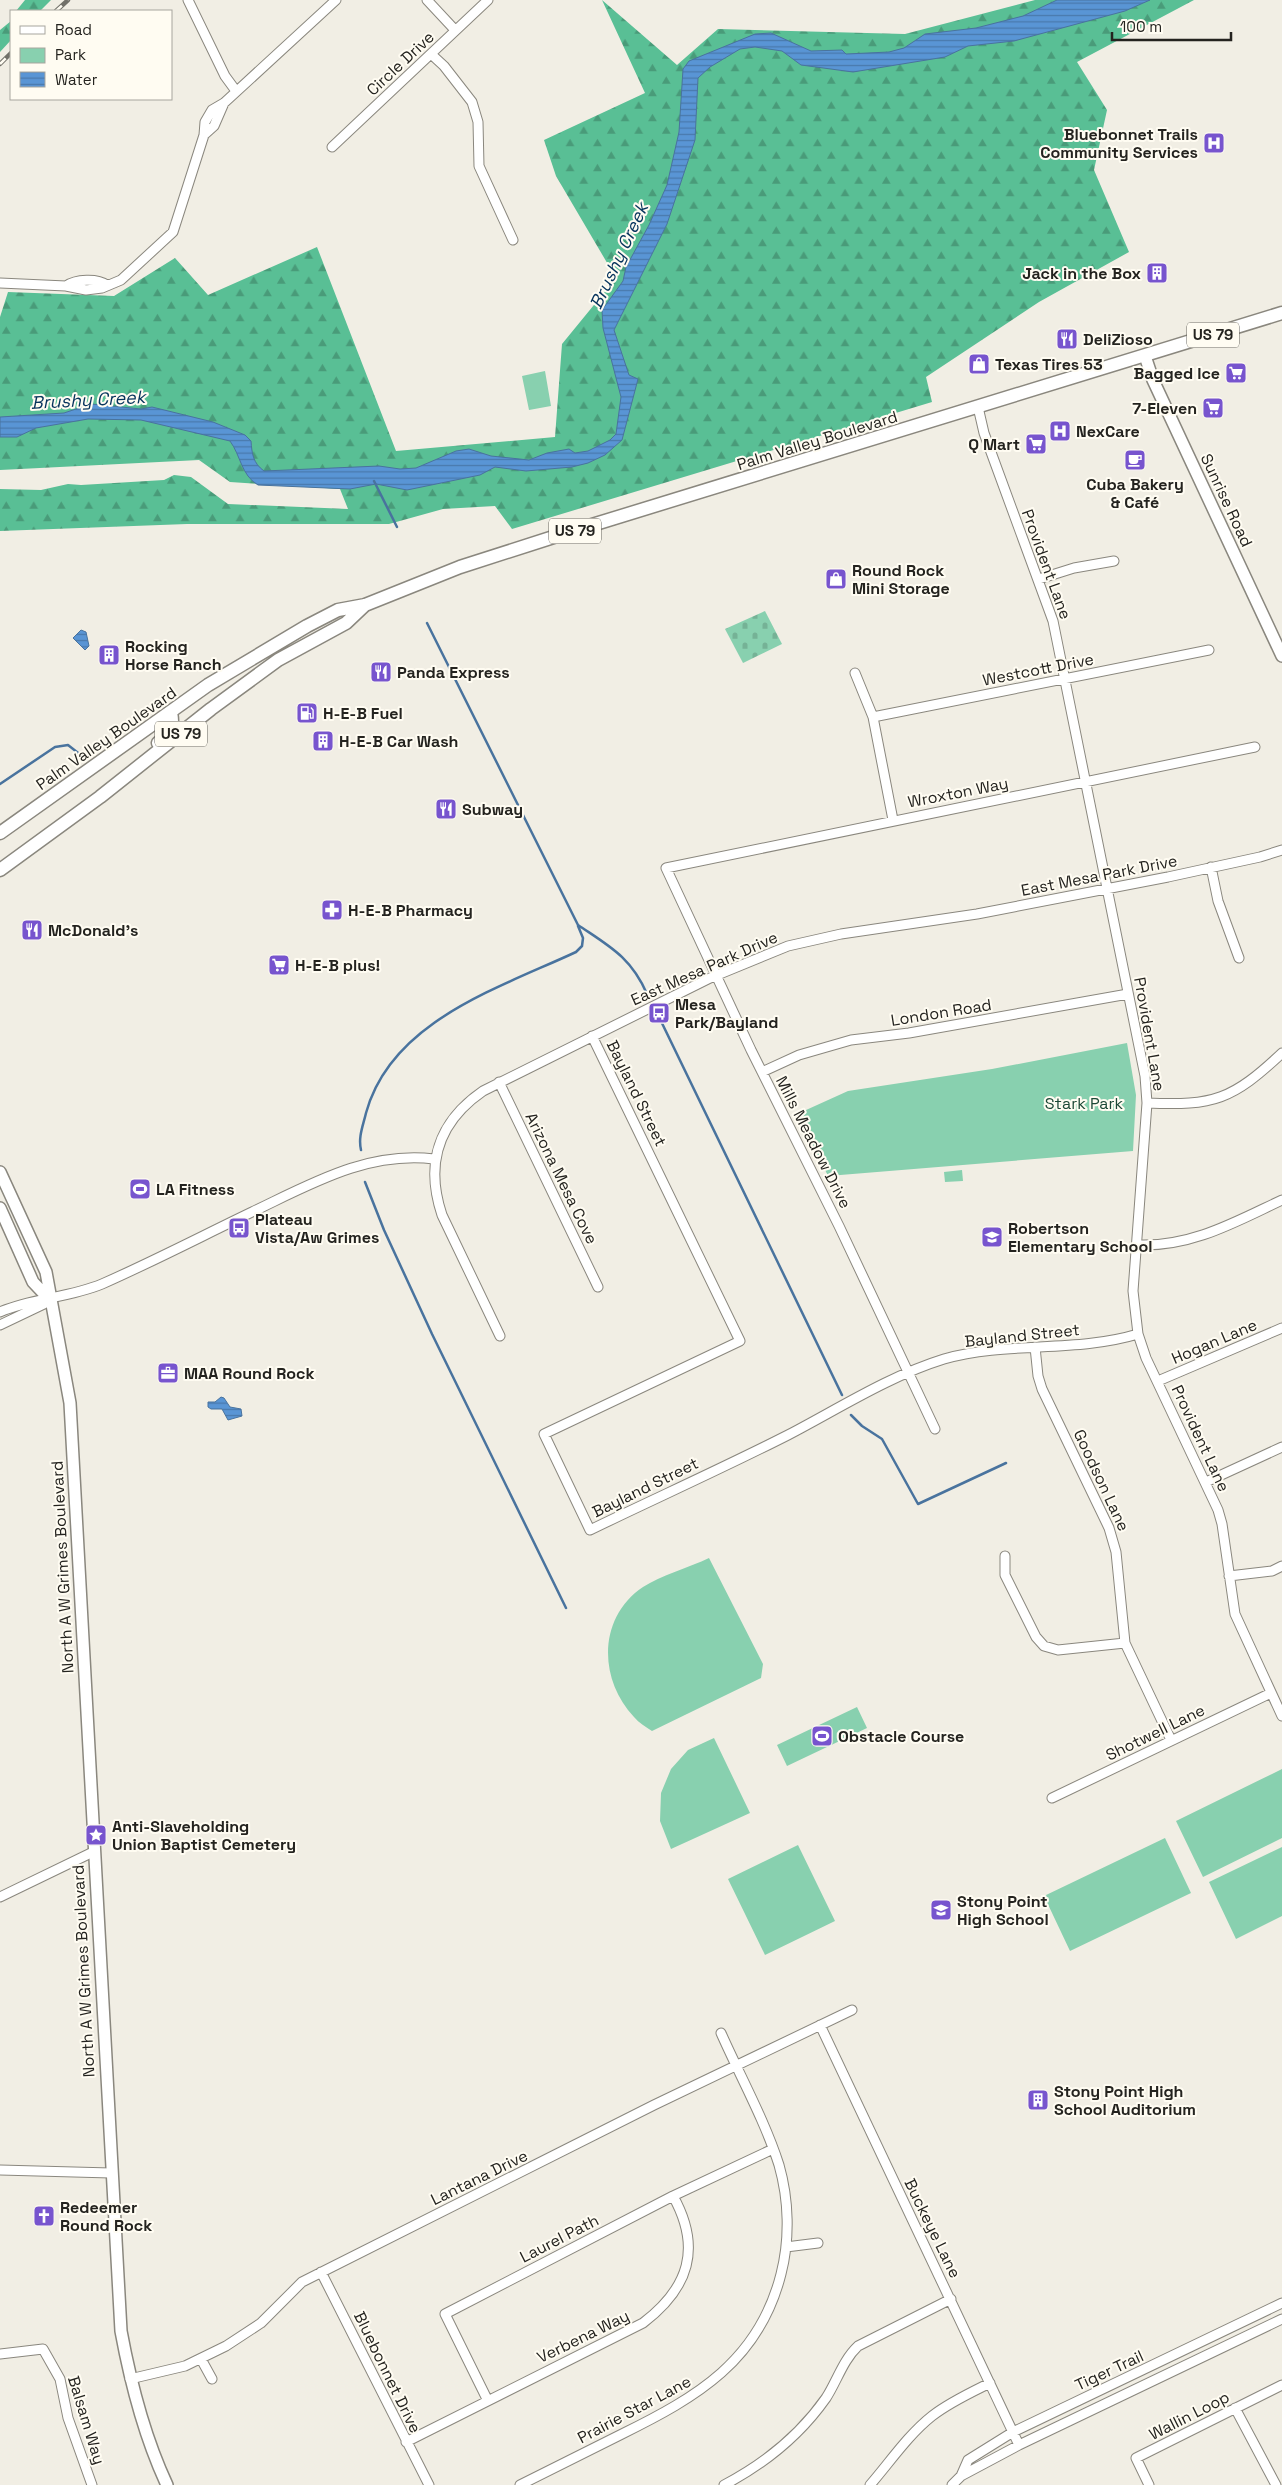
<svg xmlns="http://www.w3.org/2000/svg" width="1282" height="2485" font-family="'Space Grotesk',sans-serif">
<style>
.forest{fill:url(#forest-firs)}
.cemetery{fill:url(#cemetery-stones)}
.park{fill:#88d0af}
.water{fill:url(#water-rules);stroke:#49739e}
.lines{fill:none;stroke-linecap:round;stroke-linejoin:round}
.stream{stroke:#49739e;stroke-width:2.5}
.minor-casing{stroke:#8a877e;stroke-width:11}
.major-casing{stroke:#8a877e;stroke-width:14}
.highway-casing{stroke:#8a877e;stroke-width:15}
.minor{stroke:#fff;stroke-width:9}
.major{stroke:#fff;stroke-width:11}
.highway{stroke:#fff;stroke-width:12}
.rail-casing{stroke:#717069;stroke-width:4.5}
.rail{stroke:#fffcf2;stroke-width:2.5;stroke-dasharray:8;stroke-linecap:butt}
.labels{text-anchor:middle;stroke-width:4;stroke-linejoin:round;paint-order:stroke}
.shield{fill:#fffcf2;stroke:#66645e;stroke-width:1}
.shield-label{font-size:15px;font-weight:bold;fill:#24231f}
.street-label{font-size:16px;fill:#24231f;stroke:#fffcf2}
.poi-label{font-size:16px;font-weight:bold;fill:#24231f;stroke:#fffcf2;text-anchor:start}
.park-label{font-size:16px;fill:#1c4836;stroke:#fffcf2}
.water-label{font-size:18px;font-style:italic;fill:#06335c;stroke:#fffcf2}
</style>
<defs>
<pattern id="forest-firs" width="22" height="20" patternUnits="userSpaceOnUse" patternTransform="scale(1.25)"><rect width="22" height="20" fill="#59bf95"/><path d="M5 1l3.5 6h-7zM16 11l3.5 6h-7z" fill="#499b79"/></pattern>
<pattern id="cemetery-stones" width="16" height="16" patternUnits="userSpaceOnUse" patternTransform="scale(1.25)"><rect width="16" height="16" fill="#88d0af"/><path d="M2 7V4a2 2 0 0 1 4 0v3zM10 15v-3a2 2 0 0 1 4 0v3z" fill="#75b296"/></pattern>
<pattern id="water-rules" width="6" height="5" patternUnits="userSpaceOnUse" patternTransform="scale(1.25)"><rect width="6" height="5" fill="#5995d5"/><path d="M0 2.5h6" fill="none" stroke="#4979ac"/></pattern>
</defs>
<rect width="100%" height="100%" fill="#f1eee4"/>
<path class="forest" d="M25,0H51L40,11H16Z
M602,0L677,65L718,29L905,34L1035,0H1194L1077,62L1107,110L1094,170L1129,252L1039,302L926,377L932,402L512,529L495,506L443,509L389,524H187L0,531V489L41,490L68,484L81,485L164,480L174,475L191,477L228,504L348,509L340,489L230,482L199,460L0,470V317L8,292L114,296L175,258L208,295L317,247L396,451L555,437L562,344L616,278L556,176L544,140L645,93Z
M11,21V40L0,52V30Z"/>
<path class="cemetery" d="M765,611L782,644L743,663L725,629Z"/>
<path class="park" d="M545,371L551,406L529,410L522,376Z
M1127,1043L1136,1095L1133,1151L828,1176L813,1145L795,1115L848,1091L992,1069Z
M962,1170L963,1181L945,1182L944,1172Z
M709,1558L763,1664L761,1678L652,1731C646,1727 639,1723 634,1717C598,1679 598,1617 643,1587C660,1576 690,1567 709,1558Z
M857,1707L867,1728L787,1766L777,1745Z
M714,1738L750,1813L671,1849L660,1821L661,1793L671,1769L688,1750Z
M1282,1769V1838L1203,1877L1176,1821Z
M1165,1838L1191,1893L1070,1951L1044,1896Z
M798,1845L835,1921L765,1955L728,1879Z
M1282,1847V1916L1236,1939L1209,1882Z"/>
<path class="water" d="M1057,0H1150L1125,11L1014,41L968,46L945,57L853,72L801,65L782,51L755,47L740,49L710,67L698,78L695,140L667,224L614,330L629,375L638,379L622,440L605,455L588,463L572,467L526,471L495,467L480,475L407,490L376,484L350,489L258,485C241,475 241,456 230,441L141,420L88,419L36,428L17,437H0V417L64,413L91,404L141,409L152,407L213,422L245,435L251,441C252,454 253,463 264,471L379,466L400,469L416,468L456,451L469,449L491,456L529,460L547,453L569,449L575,453L588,451L610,440L616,434L621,397L603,328L602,310L623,281L626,267L649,225L667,185L679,132L683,69L689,61L755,34L771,33L811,51L842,50L846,54L889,52L904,48L925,34L976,28L1023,16Z
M81,630L86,632L89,646L85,650L73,638Z
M221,1397L224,1398L230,1407L241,1409L242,1416L228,1420L222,1409H211L208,1407V1402H215Z"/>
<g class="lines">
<path class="stream" d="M374,481L397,527
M427,623L578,925C609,946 631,957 647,994
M0,784L55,747L68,745L82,756
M659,1017L842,1395
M361,1150C358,1137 363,1126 366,1113C391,1021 499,988 576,952L582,946L583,938L578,926
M365,1182L384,1230L432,1334L566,1608
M851,1415L862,1426L882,1439L918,1504L1006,1463"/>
<g class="minor-casing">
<path id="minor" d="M188,0L225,76L236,91
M427,0L455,30
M431,54L444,66L472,102L478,122L479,166L513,240
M204,135L214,126L224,103
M332,147L488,0
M0,283L66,286L86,290L102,288L121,280L173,232L204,135L205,122L212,110L224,103L336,0
M66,286C76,279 97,278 107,285
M978,407L984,433L1053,621L1145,1076L1147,1103L1133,1291L1138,1334L1146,1358L1218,1510L1222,1524L1235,1614L1282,1716
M1039,579L1074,568L1114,561
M855,673L873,717L893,820
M873,717L1209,650
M1211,867L1218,901L1239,958
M592,1036L740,1341L544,1434L590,1530C656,1498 723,1468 788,1435C838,1409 889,1376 944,1359C1007,1341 1075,1353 1138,1334
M762,1072L799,1055L851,1040L909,1033L1128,994
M499,1082L598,1287
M1147,1103C1214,1106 1232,1100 1282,1053
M1138,1245C1192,1247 1235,1222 1282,1200
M0,1312C31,1298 69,1298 102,1284C152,1262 202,1236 252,1212C311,1184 367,1151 434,1159
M0,1325L44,1304
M500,1336L442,1215C425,1164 438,1122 483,1091L710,978L788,946L841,934L977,914L1168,877L1260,857L1282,850
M1035,1347L1038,1376L1042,1389L1109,1528L1116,1552L1125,1643L1171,1740
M1158,1381L1282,1328
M935,1429L839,1226L751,1050L666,868L1255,747
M1206,1482L1282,1447
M1005,1556V1575L1036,1637L1044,1646L1058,1650L1125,1643
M1229,1576L1272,1571L1282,1566
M1052,1798L1271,1693
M0,1897L93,1852
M820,2025L1019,2445
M0,2170L111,2173
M786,2247L818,2243
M321,2272L429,2485
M0,2354L43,2349L60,2379L68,2418L92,2485
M201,2359L212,2379
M130,2379L185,2366L226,2346L261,2323L302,2282L654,2105L852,2010
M487,2399L445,2314L673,2196L773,2149
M1235,2408L1276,2485
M406,2442L643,2323C689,2288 702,2248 673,2196
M961,2476L968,2460L1013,2432L1282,2303
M520,2485C554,2468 588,2451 622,2434C697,2397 759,2361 781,2274C790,2239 789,2200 779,2165C765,2121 740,2076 721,2033
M724,2485C764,2464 800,2435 826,2398C837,2381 843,2360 858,2346L951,2299
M870,2485C890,2462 908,2435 932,2416C950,2402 970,2393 990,2383
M952,2485L961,2476L1019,2445L1282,2319
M1149,2485L1136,2458L1282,2385"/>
</g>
<g class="major-casing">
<path id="major" d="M1145,356L1153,380L1282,656
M0,1172L46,1272L70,1403L121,2331C131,2385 144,2436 167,2485
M0,1208L33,1282L50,1300"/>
</g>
<g class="highway-casing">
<path id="highway" d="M158,743C172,732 174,729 171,712
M0,833L208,685L307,626L338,610L365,605L460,567L566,533L1282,313
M0,870L100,797L211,709L278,660L346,623L365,605"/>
</g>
<use href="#minor" class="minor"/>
<use href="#major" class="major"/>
<use href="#highway" class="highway"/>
<g class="rail-casing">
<path id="rail" d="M56,11L68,0
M0,64L11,53"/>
</g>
<use href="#rail" class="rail"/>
</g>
<defs>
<g id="hospital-square" transform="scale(1.125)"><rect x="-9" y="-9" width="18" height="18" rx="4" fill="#7754ce" stroke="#fffcf2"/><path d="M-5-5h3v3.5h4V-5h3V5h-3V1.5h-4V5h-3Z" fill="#fff"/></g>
<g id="building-square" transform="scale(1.125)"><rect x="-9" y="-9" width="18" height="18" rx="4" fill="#7754ce" stroke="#fffcf2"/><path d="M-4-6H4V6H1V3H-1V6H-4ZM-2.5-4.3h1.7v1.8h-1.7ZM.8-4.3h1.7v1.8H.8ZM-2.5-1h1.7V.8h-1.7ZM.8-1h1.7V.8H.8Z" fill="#fff"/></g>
<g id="restaurant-square" transform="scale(1.125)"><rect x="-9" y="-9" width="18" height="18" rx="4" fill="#7754ce" stroke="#fffcf2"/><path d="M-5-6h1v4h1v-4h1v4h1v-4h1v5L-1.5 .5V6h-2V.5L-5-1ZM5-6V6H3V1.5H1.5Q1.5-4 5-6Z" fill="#fff"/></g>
<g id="shop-square" transform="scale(1.125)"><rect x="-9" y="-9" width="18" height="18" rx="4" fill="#7754ce" stroke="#fffcf2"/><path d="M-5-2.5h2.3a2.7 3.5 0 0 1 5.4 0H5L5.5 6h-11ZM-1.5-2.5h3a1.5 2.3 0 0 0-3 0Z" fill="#fff"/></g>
<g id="supermarket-square" transform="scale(1.125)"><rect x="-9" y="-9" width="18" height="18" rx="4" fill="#7754ce" stroke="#fffcf2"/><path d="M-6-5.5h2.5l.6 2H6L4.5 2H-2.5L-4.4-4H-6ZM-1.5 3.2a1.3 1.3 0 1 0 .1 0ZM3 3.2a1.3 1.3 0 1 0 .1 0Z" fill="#fff"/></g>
<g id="cafe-square" transform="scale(1.125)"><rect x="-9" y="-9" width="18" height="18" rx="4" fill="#7754ce" stroke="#fffcf2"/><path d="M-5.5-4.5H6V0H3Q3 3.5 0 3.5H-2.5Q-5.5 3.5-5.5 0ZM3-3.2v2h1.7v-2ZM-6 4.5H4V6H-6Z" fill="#fff"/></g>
<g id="fuel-square" transform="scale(1.125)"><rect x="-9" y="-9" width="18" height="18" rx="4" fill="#7754ce" stroke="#fffcf2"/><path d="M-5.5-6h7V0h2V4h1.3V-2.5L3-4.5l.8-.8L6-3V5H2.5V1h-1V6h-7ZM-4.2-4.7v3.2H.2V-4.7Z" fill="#fff"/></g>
<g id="pharmacy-square" transform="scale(1.125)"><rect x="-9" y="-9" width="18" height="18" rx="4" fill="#7754ce" stroke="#fffcf2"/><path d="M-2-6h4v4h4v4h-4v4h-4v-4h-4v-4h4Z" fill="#fff"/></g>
<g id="bus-square" transform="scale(1.125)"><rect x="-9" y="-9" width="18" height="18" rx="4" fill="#7754ce" stroke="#fffcf2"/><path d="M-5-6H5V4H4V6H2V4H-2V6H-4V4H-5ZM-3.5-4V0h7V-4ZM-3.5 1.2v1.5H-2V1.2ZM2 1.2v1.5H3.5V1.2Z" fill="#fff"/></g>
<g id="stadium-square" transform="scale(1.125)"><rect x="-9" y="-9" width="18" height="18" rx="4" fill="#7754ce" stroke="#fffcf2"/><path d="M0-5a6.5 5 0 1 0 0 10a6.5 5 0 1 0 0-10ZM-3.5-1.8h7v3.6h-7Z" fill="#fff"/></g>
<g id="school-square" transform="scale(1.125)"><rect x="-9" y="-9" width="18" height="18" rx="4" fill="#7754ce" stroke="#fffcf2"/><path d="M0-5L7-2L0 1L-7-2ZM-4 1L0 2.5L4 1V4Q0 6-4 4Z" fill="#fff"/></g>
<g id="office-square" transform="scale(1.125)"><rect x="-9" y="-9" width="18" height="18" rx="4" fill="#7754ce" stroke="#fffcf2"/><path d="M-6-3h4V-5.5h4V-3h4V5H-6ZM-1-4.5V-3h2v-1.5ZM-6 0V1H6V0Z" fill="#fff"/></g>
<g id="sight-square" transform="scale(1.125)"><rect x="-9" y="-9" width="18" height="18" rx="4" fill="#7754ce" stroke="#fffcf2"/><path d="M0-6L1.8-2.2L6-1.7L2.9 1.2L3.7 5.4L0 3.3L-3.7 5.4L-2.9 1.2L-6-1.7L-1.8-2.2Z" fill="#fff"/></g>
<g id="church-square" transform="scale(1.125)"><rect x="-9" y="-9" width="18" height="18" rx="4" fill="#7754ce" stroke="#fffcf2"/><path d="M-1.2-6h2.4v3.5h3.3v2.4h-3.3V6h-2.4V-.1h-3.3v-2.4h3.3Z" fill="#fff"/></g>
</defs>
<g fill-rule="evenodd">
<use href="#hospital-square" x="1214" y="143"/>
<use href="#building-square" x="1157" y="273"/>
<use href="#restaurant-square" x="1067" y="339"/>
<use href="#shop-square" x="979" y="364"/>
<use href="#supermarket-square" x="1236" y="373"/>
<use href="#supermarket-square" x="1213" y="408"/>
<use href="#hospital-square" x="1060" y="431"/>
<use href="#supermarket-square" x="1036" y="444"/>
<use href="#cafe-square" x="1135" y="460"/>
<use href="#shop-square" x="836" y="579"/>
<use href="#building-square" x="109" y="655"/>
<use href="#restaurant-square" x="381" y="672"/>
<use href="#fuel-square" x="307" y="713"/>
<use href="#building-square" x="323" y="741"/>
<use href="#restaurant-square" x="446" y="809"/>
<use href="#pharmacy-square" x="332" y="910"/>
<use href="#restaurant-square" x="32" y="930"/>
<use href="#supermarket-square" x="279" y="965"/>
<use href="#bus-square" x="659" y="1013"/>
<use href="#stadium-square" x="140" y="1189"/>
<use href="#bus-square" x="239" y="1228"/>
<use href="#school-square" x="992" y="1237"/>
<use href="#office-square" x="168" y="1373"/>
<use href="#stadium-square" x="822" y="1736"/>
<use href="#sight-square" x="96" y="1835"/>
<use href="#school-square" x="941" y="1910"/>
<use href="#building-square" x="1038" y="2100"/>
<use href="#church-square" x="44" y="2216"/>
</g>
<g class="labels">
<g class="shield">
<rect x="1187" y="322.5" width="52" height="25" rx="4"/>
<rect x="549" y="518.5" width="52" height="25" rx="4"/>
<rect x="155" y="721.5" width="52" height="25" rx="4"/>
</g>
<g class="shield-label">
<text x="1213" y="340">US 79</text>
<text x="575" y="536">US 79</text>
<text x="181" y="739">US 79</text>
</g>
<g class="street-label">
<text transform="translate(400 63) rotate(-43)" y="6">Circle Drive</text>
<text transform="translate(817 440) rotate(-17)" y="6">Palm Valley Boulevard</text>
<text transform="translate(1227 500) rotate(65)" y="6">Sunrise Road</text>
<text transform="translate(1047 564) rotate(70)" y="6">Provident Lane</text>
<text transform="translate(1038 669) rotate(-11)" y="6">Westcott Drive</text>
<text transform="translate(106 738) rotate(-35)" y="6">Palm Valley Boulevard</text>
<text transform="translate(958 792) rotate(-11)" y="6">Wroxton Way</text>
<text transform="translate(1099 875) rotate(-11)" y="6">East Mesa Park Drive</text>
<text transform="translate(704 968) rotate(-24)" y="6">East Mesa Park Drive</text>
<text transform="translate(941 1012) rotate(-9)" y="6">London Road</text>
<text transform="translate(1150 1034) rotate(80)" y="6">Provident Lane</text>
<text transform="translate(637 1093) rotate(64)" y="6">Bayland Street</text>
<text transform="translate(814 1142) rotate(63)" y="6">Mills Meadow Drive</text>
<text transform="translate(562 1178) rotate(64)" y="6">Arizona Mesa Cove</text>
<text transform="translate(1022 1335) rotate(-6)" y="6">Bayland Street</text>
<text transform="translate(1214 1341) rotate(-23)" y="6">Hogan Lane</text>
<text transform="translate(1201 1438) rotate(65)" y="6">Provident Lane</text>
<text transform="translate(1102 1480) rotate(65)" y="6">Goodson Lane</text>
<text transform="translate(645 1487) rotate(-26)" y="6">Bayland Street</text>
<text transform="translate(62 1567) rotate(-93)" y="6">North A W Grimes Boulevard</text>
<text transform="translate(1155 1732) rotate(-26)" y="6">Shotwell Lane</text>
<text transform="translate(83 1971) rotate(-93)" y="6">North A W Grimes Boulevard</text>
<text transform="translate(479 2177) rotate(-26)" y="6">Lantana Drive</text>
<text transform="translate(933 2228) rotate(64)" y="6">Buckeye Lane</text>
<text transform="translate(559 2238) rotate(-27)" y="6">Laurel Path</text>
<text transform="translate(583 2336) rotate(-26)" y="6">Verbena Way</text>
<text transform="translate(1109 2370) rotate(-25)" y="6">Tiger Trail</text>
<text transform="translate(388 2372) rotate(64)" y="6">Bluebonnet Drive</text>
<text transform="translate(634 2409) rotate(-28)" y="6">Prairie Star Lane</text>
<text transform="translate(1189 2415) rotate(-27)" y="6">Wallin Loop</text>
<text transform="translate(87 2420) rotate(73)" y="6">Balsam Way</text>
</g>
<g class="poi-label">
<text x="1198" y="140" text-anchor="end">Bluebonnet Trails<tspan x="1198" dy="18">Community Services</tspan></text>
<text x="1141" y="279" text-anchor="end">Jack in the Box</text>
<text x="1083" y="345">DeliZioso</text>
<text x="995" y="370">Texas Tires 53</text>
<text x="1220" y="379" text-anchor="end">Bagged Ice</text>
<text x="1197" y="414" text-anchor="end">7-Eleven</text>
<text x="1076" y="437">NexCare</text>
<text x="1020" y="450" text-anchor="end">Q Mart</text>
<text x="1135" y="490" text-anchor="middle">Cuba Bakery<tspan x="1135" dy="18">&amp; Café</tspan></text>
<text x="852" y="576">Round Rock<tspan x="852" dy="18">Mini Storage</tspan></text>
<text x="125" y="652">Rocking<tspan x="125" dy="18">Horse Ranch</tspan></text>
<text x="397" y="678">Panda Express</text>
<text x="323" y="719">H-E-B Fuel</text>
<text x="339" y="747">H-E-B Car Wash</text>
<text x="462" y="815">Subway</text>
<text x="348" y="916">H-E-B Pharmacy</text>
<text x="48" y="936">McDonald's</text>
<text x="295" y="971">H-E-B plus!</text>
<text x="675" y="1010">Mesa<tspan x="675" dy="18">Park/Bayland</tspan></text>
<text x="156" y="1195">LA Fitness</text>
<text x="255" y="1225">Plateau<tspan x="255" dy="18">Vista/Aw Grimes</tspan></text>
<text x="1008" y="1234">Robertson<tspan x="1008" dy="18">Elementary School</tspan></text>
<text x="184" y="1379">MAA Round Rock</text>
<text x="838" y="1742">Obstacle Course</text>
<text x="112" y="1832">Anti-Slaveholding<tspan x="112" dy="18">Union Baptist Cemetery</tspan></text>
<text x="957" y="1907">Stony Point<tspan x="957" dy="18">High School</tspan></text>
<text x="1054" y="2097">Stony Point High<tspan x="1054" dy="18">School Auditorium</tspan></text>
<text x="60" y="2213">Redeemer<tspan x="60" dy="18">Round Rock</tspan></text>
</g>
<g class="park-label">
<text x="1084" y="1109">Stark Park</text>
</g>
<g class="water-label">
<text transform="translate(619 256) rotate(-65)" y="6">Brushy Creek</text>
<text transform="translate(88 400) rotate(-3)" y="6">Brushy Creek</text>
</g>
</g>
<rect x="10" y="10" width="162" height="90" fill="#fffcf2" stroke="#a7a59e"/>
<rect x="20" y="26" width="25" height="8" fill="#ffffff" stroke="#a7a59e"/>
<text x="55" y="35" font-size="15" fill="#24231f">Road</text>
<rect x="20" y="48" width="25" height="15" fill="#88d0af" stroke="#a7a59e"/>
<text x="55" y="60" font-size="15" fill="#24231f">Park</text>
<rect x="20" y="72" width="25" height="15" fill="url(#water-rules)" stroke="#a7a59e"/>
<text x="55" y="85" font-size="15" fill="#24231f">Water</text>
<path d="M1112 32v8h119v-8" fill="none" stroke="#24231f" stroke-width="2.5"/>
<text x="1120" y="32" font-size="15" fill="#24231f" stroke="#fffcf2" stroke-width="4" paint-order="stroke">100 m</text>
</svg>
